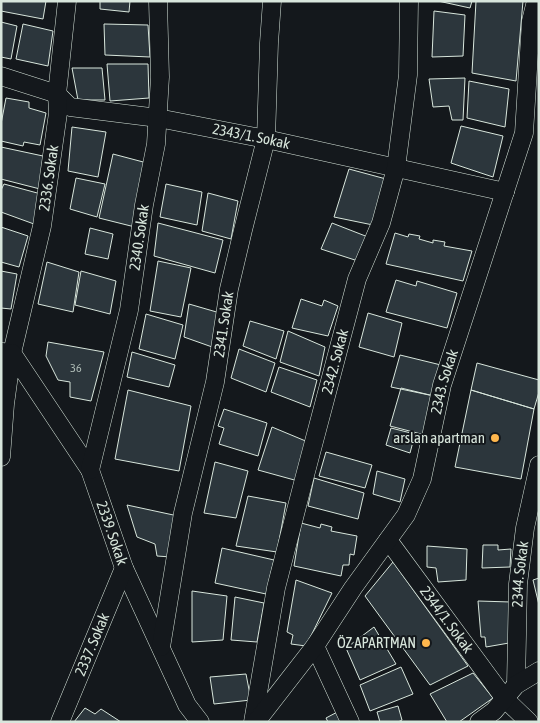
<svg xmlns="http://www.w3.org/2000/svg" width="540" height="723" font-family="'Asap Condensed',sans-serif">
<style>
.building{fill:#2c363c;stroke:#d8e6dc}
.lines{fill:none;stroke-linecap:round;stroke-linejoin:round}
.street-casing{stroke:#d8e6dc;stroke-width:19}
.street{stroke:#14181c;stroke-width:18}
.poi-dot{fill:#ffb74d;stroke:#14181c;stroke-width:2}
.labels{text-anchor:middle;stroke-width:4;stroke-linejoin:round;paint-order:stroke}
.number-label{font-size:12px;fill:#adbab4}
.street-label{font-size:15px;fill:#d8e6dc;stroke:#14181c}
.poi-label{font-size:15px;fill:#d8e6dc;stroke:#14181c;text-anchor:end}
</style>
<rect width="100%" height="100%" fill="#14181c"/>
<path class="building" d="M1,1H46L43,19L1,11Z
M100,1H130L129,12L100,9Z
M438,1H472L470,8Z
M476,1H523L516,81L472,73Z
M434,11L465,15L463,56L432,57Z
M1,22L17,26L11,59L1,57Z
M23,24L53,31L48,66L16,59Z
M104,24L148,25L150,57L105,55Z
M107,64H148L149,98L110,101Z
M72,68H102L105,100H78Z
M465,78L463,120H452L449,106L433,107L429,79Z
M469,81L509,89L505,127L467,118Z
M6,98L29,102V108L46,113L40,145L24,142L23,146L1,141V124Z
M461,126L503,136L493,177L451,163Z
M72,127L106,132L98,177L68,171Z
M1,147L43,156L40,189L1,179Z
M113,154L147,163L135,227L99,218Z
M349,169L386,179L373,225L334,217Z
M76,178L105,184L97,217L70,209Z
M4,184L41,194L34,224L1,212V190Z
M166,184L202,192L197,225L160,217Z
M208,193L238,201L231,239L202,231Z
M158,223L223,240L215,273L154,256Z
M332,223L368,237L358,261L321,249Z
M1,227L28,236L19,267L1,262Z
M90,228L113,234L108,259L85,254Z
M395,233L408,237L409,234L420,236L419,239L433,243V240L445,242L444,246L472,251L463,281L386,264Z
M158,261L191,268L181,317L150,311Z
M47,262L79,272L73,312L38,304Z
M1,271L17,274L11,309L1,308Z
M81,271L116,281L110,314L75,305Z
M396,280L416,286L417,281L457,293L447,328L386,312Z
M301,299L322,306L324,300L338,306L328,336L292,328Z
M189,304L220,313L215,348L184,337Z
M368,313L402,323L394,357L359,347Z
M146,314L183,325L175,359L139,349Z
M250,321L284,331L276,359L243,346Z
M288,331L325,347L319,376L280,362Z
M48,342L104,352L91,401L70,397V382L58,380L46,356Z
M239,349L275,363L266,392L231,378Z
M132,352L175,365L169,387L127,377Z
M400,355L441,365L434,396L391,387Z
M477,363L539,380V392L534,409L471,390Z
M279,367L317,380L310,407L271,392Z
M401,388L434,396L425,435L390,426Z
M128,390L191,406L179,471L115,459Z
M471,390L534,409L521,479L455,467Z
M224,409L267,423L258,456L219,444L224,428L218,426Z
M272,427L308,442L298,481L258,470Z
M391,428L415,434L410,453L386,445Z
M326,452L372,465L365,488L319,476Z
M215,462L248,471L236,518L204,513Z
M377,471L405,479L400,502L373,494Z
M314,478L364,493L358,519L308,506Z
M248,496L286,503L277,552L236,546Z
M127,505L178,516L171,557L157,556L155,544L137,537Z
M301,523L320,528L321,524L332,527L331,531L357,536L354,555L350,554L349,565H343L341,576L294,566Z
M483,545H498V550L511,549L510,567L482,568Z
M427,546L467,549L466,580L438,582L436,568L427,567Z
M222,548L274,560L266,594L215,583Z
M393,562L468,666L430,685L365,596Z
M539,578V605L533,580Z
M296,580L332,593L306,646L291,644L293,635L287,632Z
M192,591L227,596L223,640L192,642Z
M235,597L264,603L257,642L231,640Z
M478,601L511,602L509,643L486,647L485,637H481Z
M374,627L396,664L360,680L346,648Z
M401,667L413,694L370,711L360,685Z
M473,673L493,698L459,722H447L430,694Z
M246,674L251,700L214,704L210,677Z
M398,706L402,720L398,722H380L377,712Z
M85,708L95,714L101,709L121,722H74Z
M343,709L348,722H328L326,718Z"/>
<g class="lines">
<g class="street-casing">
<g id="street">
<path id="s1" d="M1,76L57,94L70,107L158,118L266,139L505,192"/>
<path id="s2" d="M2,352L12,353L42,226L58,113L57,94L67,1"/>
<path id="s3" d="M1,457L5,404L12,353L90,470L124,568L187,705L200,722"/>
<path id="s4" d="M90,470L129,310L144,205L156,144L160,77L158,1"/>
<path id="s5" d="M388,540L505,699L529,722"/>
<path d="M315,646L350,722"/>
<path id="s6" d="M161,647L183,513L215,382L229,289L243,230L266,139L269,43L272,1"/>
<path id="s7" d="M516,685L518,584L525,528L539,465"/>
<path id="s8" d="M60,722L124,568"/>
<path id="s9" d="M253,722L276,588L303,483L357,279L381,223L396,168L408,75L409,1"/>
<path id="s10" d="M256,722L315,646L353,588L406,515L422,479L442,385L524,133L531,21L536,1"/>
<path d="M479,722L494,711L516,685L539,671"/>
</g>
</g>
<use href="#street" class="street"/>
</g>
<g class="poi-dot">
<circle cx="495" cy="438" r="5"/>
<circle cx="426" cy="643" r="5"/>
</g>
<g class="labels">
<g class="number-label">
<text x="76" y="372">36</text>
</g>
<g class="street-label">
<text dy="5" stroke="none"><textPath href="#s1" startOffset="261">2343/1. Sokak</textPath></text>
<text dy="5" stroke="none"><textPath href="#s2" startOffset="189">2336. Sokak</textPath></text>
<text dy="5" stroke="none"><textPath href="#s4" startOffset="238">2340. Sokak</textPath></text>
<text dy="5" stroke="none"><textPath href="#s6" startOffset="329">2341. Sokak</textPath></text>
<text dy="5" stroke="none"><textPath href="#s9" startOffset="370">2342. Sokak</textPath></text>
<text dy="5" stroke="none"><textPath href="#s10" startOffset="395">2343. Sokak</textPath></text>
<text dy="5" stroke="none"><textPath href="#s3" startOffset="312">2339. Sokak</textPath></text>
<text dy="5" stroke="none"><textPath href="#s7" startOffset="111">2344. Sokak</textPath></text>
<text dy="5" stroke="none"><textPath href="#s5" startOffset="99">2344/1. Sokak</textPath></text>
<text dy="5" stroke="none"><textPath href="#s8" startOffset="84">2337. Sokak</textPath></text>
</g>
<g class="poi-label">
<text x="485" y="443">arslan apartman</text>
<text x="416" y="648">ÖZ APARTMAN</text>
</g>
</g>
<rect width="540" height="723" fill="none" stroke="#d8e6dc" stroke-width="5"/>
</svg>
